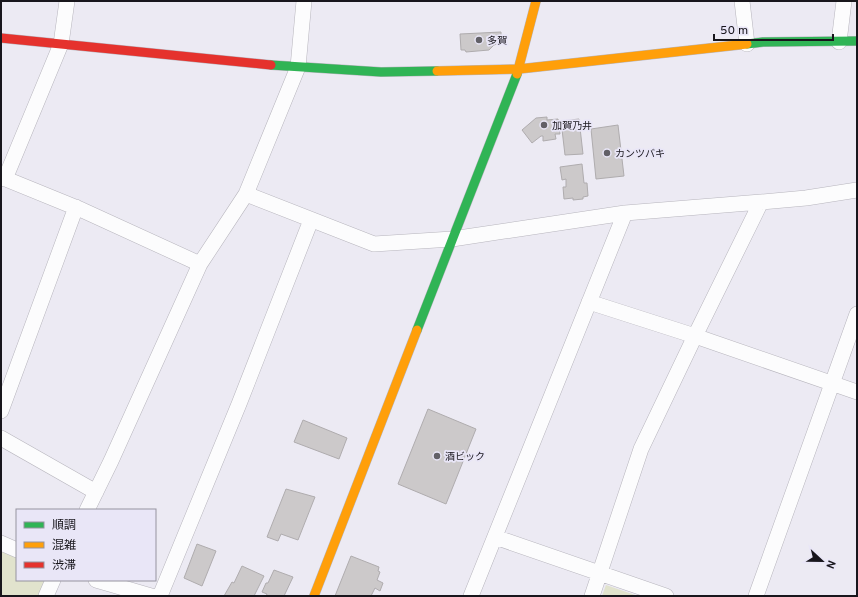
<svg xmlns="http://www.w3.org/2000/svg" width="858" height="597" font-family="Overpass,'Noto Sans JP',sans-serif">
<style>
.green{fill:#e1e3cd}
.building{fill:#ccc9ca;stroke:#afacae}
.lines{fill:none;stroke-linecap:round;stroke-linejoin:round}
.street-casing{stroke:#b7b5bd;stroke-width:16}
.fast-casing{stroke:#b7b5bd;stroke-width:10}
.slow-casing{stroke:#b7b5bd;stroke-width:10}
.jam-casing{stroke:#b7b5bd;stroke-width:10}
.street{stroke:#fcfcfd;stroke-width:15}
.fast{stroke:#30b455;stroke-width:9}
.slow{stroke:#ff9f0a;stroke-width:9}
.jam{stroke:#e5322d;stroke-width:9}
.poi-dot{fill:#626067;stroke:#e9e6f7;stroke-width:1.5}
.labels{text-anchor:middle;stroke-width:3.5;stroke-linejoin:round;paint-order:stroke}
.poi-label{font-size:10px;fill:#18161c;stroke:#e9e6f7;text-anchor:start}
</style>
<rect width="100%" height="100%" fill="#eceaf3"/>
<path class="green" d="M1,549L17,556V580H47L40,596H1Z
M606,585L638,596H602Z"/>
<path class="building" d="M501,32V35H497V44L494,45L489,50L466,52L465,50H461L460,34Z
M547,117V120L558,119L560,134H555L556,139L543,141V136H541L532,143L522,130L536,118Z
M579,119L583,154L565,155L561,121Z
M618,125L624,176L596,179L591,129Z
M582,164L584,183H587L588,196L583,197V199L573,200V198L564,199L563,187H566V179L562,180L560,167Z
M428,409L476,429L446,504L398,484Z
M303,420L347,438L339,459L294,442Z
M286,489L315,497L298,540L281,534L278,541L267,537Z
M197,544L216,551L202,586L184,578Z
M351,556L379,567L378,571L380,572L377,580L383,583L380,591L375,588L371,596H335Z
M242,566L264,576L254,596H224L232,582L234,583Z
M274,570L293,577L284,596H266L267,594L262,592L266,583H268Z"/>
<g class="lines">
<g class="street-casing">
<path id="street" d="M742,1L747,44
M839,42L844,1
M1,177L82,210L200,264
M5,179L61,44L67,1
M246,194L374,244L452,239L625,213L761,202L806,198L857,190
M589,302L695,336L857,392
M1,411L76,207
M1,438L96,492
M87,510L111,461L200,264L246,194L298,67L304,1
M495,537L666,596
M1,543L17,550
M96,580L151,596
M46,596L53,580
M160,596L239,404L311,220
M471,596L625,213
M592,596L641,449L695,336L761,202
M756,596L857,314"/>
</g>
<g class="fast-casing">
<path id="fast" d="M747,44L763,42L857,41
M271,65L381,72L437,71
M417,330L517,74"/>
</g>
<g class="slow-casing">
<path id="slow" d="M437,71L519,69L747,44
M517,74L536,1
M314,596L417,330"/>
</g>
<g class="jam-casing">
<path id="jam" d="M1,38L271,65"/>
</g>
<use href="#street" class="street"/>
<use href="#fast" class="fast"/>
<use href="#slow" class="slow"/>
<use href="#jam" class="jam"/>
</g>
<g class="poi-dot">
<circle cx="479" cy="40" r="4"/>
<circle cx="544" cy="125" r="4"/>
<circle cx="607" cy="153" r="4"/>
<circle cx="437" cy="456" r="4"/>
</g>
<g class="labels">
<g class="poi-label">
<text x="487" y="44">多賀</text>
<text x="552" y="129">加賀乃井</text>
<text x="615" y="157">カンツバキ</text>
<text x="445" y="460">酒ビック</text>
</g>
</g>
<rect width="858" height="597" fill="none" stroke="#18161c" stroke-width="4"/>
<rect x="16" y="509" width="140" height="72" fill="#e9e6f7" stroke="#95939f"/>
<rect x="24" y="522" width="20" height="6" fill="#30b455" stroke="#95939f"/>
<text x="52" y="529" font-size="12" fill="#18161c">順調</text>
<rect x="24" y="542" width="20" height="6" fill="#ff9f0a" stroke="#95939f"/>
<text x="52" y="549" font-size="12" fill="#18161c">混雑</text>
<rect x="24" y="562" width="20" height="6" fill="#e5322d" stroke="#95939f"/>
<text x="52" y="569" font-size="12" fill="#18161c">渋滞</text>
<g transform="translate(822 561) rotate(112)" stroke="#e9e6f7" stroke-width="3" paint-order="stroke">
<path d="M0-3L7 15L0 10L-7 15Z" fill="#18161c"/>
<text y="-6" font-size="11" font-weight="bold" text-anchor="middle" fill="#18161c">N</text>
</g>
<path d="M714 34v6h119v-6" fill="none" stroke="#18161c" stroke-width="2"/>
<text x="720" y="34" font-size="12" fill="#18161c" stroke="#e9e6f7" stroke-width="3" paint-order="stroke">50 m</text>
</svg>
